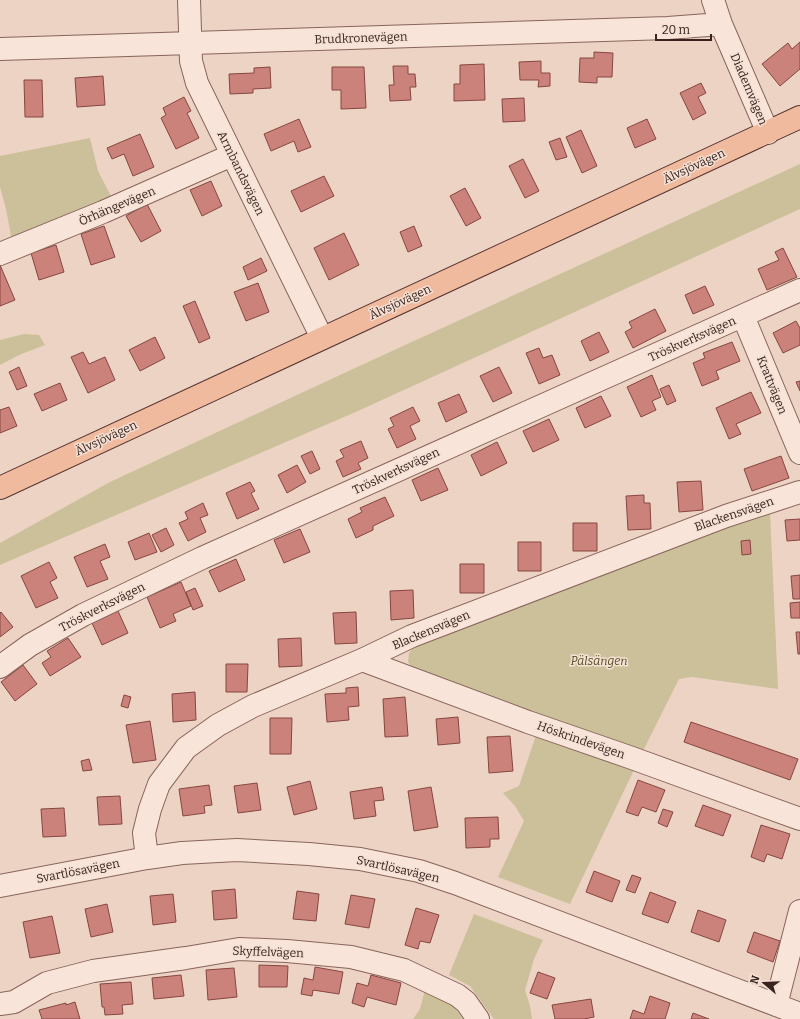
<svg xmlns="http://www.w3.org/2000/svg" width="800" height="1019" font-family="Bitter,serif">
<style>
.green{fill:#cbc099}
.building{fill:#cb827b;stroke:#864641}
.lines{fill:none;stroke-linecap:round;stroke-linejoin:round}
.minor-casing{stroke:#88645b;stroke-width:24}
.major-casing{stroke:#56342f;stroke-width:24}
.minor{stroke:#f8e4d8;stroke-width:22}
.major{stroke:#efba9d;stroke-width:22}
.labels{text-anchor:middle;stroke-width:3;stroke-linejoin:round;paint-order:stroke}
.street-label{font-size:12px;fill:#38231f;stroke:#f5e0d4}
.park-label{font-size:12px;font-style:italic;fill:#545026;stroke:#f5e0d4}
</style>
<rect width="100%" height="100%" fill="#edd3c4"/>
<path class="green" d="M90,138L98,171L113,200L12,241L6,209L0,187V156Z
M800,164V209L358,411L0,565V543L110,482L355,368Z
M24,334L39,335L45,345L19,355L0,365V340Z
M770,512L778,689L692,677L679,679L642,753L570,904L498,877L524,821L515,806L503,793L519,786L535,738L539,715L416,672L408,662L409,653L416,644L737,522Z
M474,914L543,940L534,959L525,990L530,1006L532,1019H494L470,986L449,975Z
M426,986L454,1007L463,1019H413L420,1009Z"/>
<path class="building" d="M800,42V69L780,86L762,64L788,43L792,49Z
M594,52L613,53L612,77H597V83L579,82L580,58H594Z
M541,61V73H550V86L538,87L539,80H520L519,62Z
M484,64L485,100L454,101V84H460V65Z
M393,66H408V74H415L416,87H410L411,100L390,101L389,85H394Z
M270,67L271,88L253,89V93L230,94L229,74L254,73V68Z
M332,67H364L366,108L341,109V90H332Z
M103,76L105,105L77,107L75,78Z
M24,80H42L43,117H25Z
M701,83L706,93L698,97L706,113L693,120L680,93Z
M184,97L191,111L187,113L199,138L176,149L161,118L166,115L163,108Z
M524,98L525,121L503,122L502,99Z
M299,119L311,147L298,152L294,141L271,151L264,134Z
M647,119L656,139L635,148L627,128Z
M581,130L597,166L582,173L566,137Z
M140,134L154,167L133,176L124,154L112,159L107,148Z
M560,138L567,157L556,160L549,142Z
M523,159L539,191L525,198L509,166Z
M324,176L334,196L301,212L291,191Z
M211,181L222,206L202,216L190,190Z
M465,188L481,218L466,226L450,196Z
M147,204L161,231L141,242L126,216Z
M104,226L115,257L91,265L81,234Z
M414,226L422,246L408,252L400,232Z
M344,233L359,265L329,280L314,248Z
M56,245L64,272L39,280L31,253Z
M783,248L797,277L767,290L758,269L779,260L775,252Z
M261,258L267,271L248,280L243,267Z
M0,265L15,300L0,306Z
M258,283L269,312L246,321L234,292Z
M705,286L714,305L693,314L685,295Z
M195,301L210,338L199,343L183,306Z
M655,309L666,331L633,348L625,332L632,328L629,322Z
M796,321L800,328V345L783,353L773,333Z
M599,332L609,352L590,361L581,341Z
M155,337L165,358L140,371L129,350Z
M732,342L740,361L716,371L719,379L702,386L693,363L705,358L703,353Z
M539,348L543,358L552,355L560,375L539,384L526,353Z
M83,352L89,364L105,357L115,380L88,393L71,357Z
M19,367L27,386L17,390L9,372Z
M499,367L512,393L493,402L480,376Z
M652,375L661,397L652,401L656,410L641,417L627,387Z
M800,381V391L796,382Z
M60,383L67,400L42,411L34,394Z
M669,385L676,401L667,405L660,389Z
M751,392L761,413L736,424L741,434L729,439L716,408Z
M459,394L467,412L446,422L438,403Z
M601,396L611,416L585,428L576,408Z
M9,407L17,426L0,433V410Z
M413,407L420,421L410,426L416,439L397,448L388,429L394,426L390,418Z
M549,419L559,440L533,452L523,431Z
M361,441L368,458L358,463L361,469L343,477L336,461L344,457L340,450Z
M497,442L507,463L481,476L471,455Z
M312,451L320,469L310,474L301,456Z
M781,456L789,478L752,491L744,469Z
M297,465L306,482L287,493L278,475Z
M438,468L448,490L421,501L412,480Z
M701,481L703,510L679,512L677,482Z
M250,482L255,491L251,493L259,509L237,519L226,493Z
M644,495V503H650L651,529L628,530L626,496Z
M385,497L394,516L373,526V530L356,538L348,519L362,512L360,508Z
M203,503L208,515L200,518L206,532L188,541L179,523L188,519L185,512Z
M800,519V540L787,541L785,520Z
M573,523H597V551H573Z
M166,528L174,545L161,552L152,535Z
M300,529L310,552L284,563L274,540Z
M149,533L157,552L135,560L128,542Z
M750,540L751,554L742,555L741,541Z
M518,542H541V571H518Z
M105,544L110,557L100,561L108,579L87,587L74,557Z
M236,559L245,580L219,592L209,571Z
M49,562L57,578L50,582L58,598L36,608L21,576Z
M460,564H484V593H460Z
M800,575V599H793L791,576Z
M181,582L191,606L173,614L176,621L160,628L147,597Z
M195,588L203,606L193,610L186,592Z
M413,590L414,618L391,620L390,591Z
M800,602V618H791L790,603Z
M118,611L128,633L102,645L92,623Z
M1,612L13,627L0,637V613Z
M356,612L357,643L335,644L333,613Z
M796,632H800V654H798Z
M68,638L81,657L50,676L42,663L51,657L47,651Z
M301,638L302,666L279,667L278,639Z
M226,664H248L247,692H226Z
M23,665L37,684L15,701L1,682Z
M358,687L359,706L348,707L349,720L327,722L325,694L346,693V688Z
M195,692L196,720L173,722L172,694Z
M124,695L131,697L128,708L121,706Z
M405,697L408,736L385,737L383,699Z
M458,717L460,743L438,745L436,719Z
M270,718H292L291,754H270Z
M150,721L156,760L133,763L126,725Z
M691,722L798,759L790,780L684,742Z
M510,736L513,771L489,773L487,737Z
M89,759L92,770L83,771L81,761Z
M638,780L665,790L656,812L642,807L638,816L626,812Z
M310,781L317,809L294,815L287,787Z
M257,783L261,810L238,813L234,786Z
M209,785L212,805L204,806L205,813L183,816L179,789Z
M382,787L384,800L374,801L376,816L354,819L350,792Z
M431,787L438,827L414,831L408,791Z
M120,796L122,824L99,825L97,797Z
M703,805L731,815L723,836L695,826Z
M64,808L66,836L43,837L41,809Z
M663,809L673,812L667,827L658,823Z
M498,817L499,839H490V847L466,848L465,818Z
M761,825L790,834L782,859L767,854L764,862L751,857Z
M594,871L620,881L612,902L586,892Z
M632,875L641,878L635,893L626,890Z
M235,889L237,918L214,920L212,891Z
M297,891L319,894L316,921L293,919Z
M650,892L676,902L668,923L642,914Z
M173,894L176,922L153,925L150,896Z
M351,895L375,899L369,928L345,924Z
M107,904L113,932L91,937L85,909Z
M416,908L439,915L430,943L420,941L418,949L405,945Z
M698,910L726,920L719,942L691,932Z
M52,916L60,953L30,958L23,922Z
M754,932L780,941L773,962L747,952Z
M259,965L288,966L287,987H259Z
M315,967L343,972L339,994L313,990L312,996L301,994L304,978L313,980Z
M234,968L237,997L208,1000L206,970Z
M538,972L555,978L547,999L530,993Z
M181,975L184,996L154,999L152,978Z
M371,975L401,983L396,1005L367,997L364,1007L352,1003L357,983L368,986Z
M131,982L133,1004L122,1005L123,1014L105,1015L104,1007H102L100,984Z
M650,996L670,1003L665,1019H630L633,1010L644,1014Z
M591,999L594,1017L584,1019H555L552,1005Z
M75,1002L80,1019H42L39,1010L66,1003V1005Z
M693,1013L709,1019H691Z"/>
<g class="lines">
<g class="minor-casing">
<path id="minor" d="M189,0L191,61L197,83L322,338
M713,0L721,24L768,133
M0,49L668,28L721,24
M0,254L103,212L232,155
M743,316L800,453
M362,660L528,722L632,758L800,819
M0,667L30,645L83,615L202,558L800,290
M147,858L144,833L150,809L159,784L186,748L218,725L253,706L362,660L412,636L726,516L800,492
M0,886L147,858L182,853L237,850L309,854L360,859L419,871L455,883L800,1014
M0,1004L14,1002L47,983L93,971L186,958L239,949L287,951L351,957L404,970L457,995L466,1002L478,1019
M776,1005L800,911"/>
</g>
<g class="major-casing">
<path id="major" d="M0,488L800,117"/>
</g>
<use href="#minor" class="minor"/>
<use href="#major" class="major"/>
</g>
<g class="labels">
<g class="street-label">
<text transform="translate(361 38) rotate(-2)" y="4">Brudkronevägen</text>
<text transform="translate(749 89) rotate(67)" y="4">Diademvägen</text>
<text transform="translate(694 166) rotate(-25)" y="4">Älvsjövägen</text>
<text transform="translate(241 173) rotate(64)" y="4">Armbandsvägen</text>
<text transform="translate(117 206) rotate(-23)" y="4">Örhängevägen</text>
<text transform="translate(400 302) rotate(-25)" y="4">Älvsjövägen</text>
<text transform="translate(692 339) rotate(-24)" y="4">Tröskverksvägen</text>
<text transform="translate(772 385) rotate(68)" y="4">Krattvägen</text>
<text transform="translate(106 438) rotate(-25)" y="4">Älvsjövägen</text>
<text transform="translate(396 471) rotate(-25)" y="4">Tröskverksvägen</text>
<text transform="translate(734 514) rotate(-19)" y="4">Blackensvägen</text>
<text transform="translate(102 607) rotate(-27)" y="4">Tröskverksvägen</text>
<text transform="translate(431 630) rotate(-23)" y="4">Blackensvägen</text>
<text transform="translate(581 740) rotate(19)" y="4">Höskrindevägen</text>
<text transform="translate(398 869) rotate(13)" y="4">Svartlösavägen</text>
<text transform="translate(78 871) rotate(-11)" y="4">Svartlösavägen</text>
<text transform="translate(268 952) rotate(2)" y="4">Skyffelvägen</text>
</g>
<g class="park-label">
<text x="599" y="665">Pälsängen</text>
</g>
</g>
<g transform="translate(764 983) rotate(289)" stroke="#f5e0d4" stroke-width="3" paint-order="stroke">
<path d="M0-3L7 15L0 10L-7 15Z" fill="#38231f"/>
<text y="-6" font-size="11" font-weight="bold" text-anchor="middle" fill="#38231f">N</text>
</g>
<path d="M656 34v6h55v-6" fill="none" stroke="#38231f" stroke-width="2"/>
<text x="662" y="34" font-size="12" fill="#38231f" stroke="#f5e0d4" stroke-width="3" paint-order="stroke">20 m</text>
</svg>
